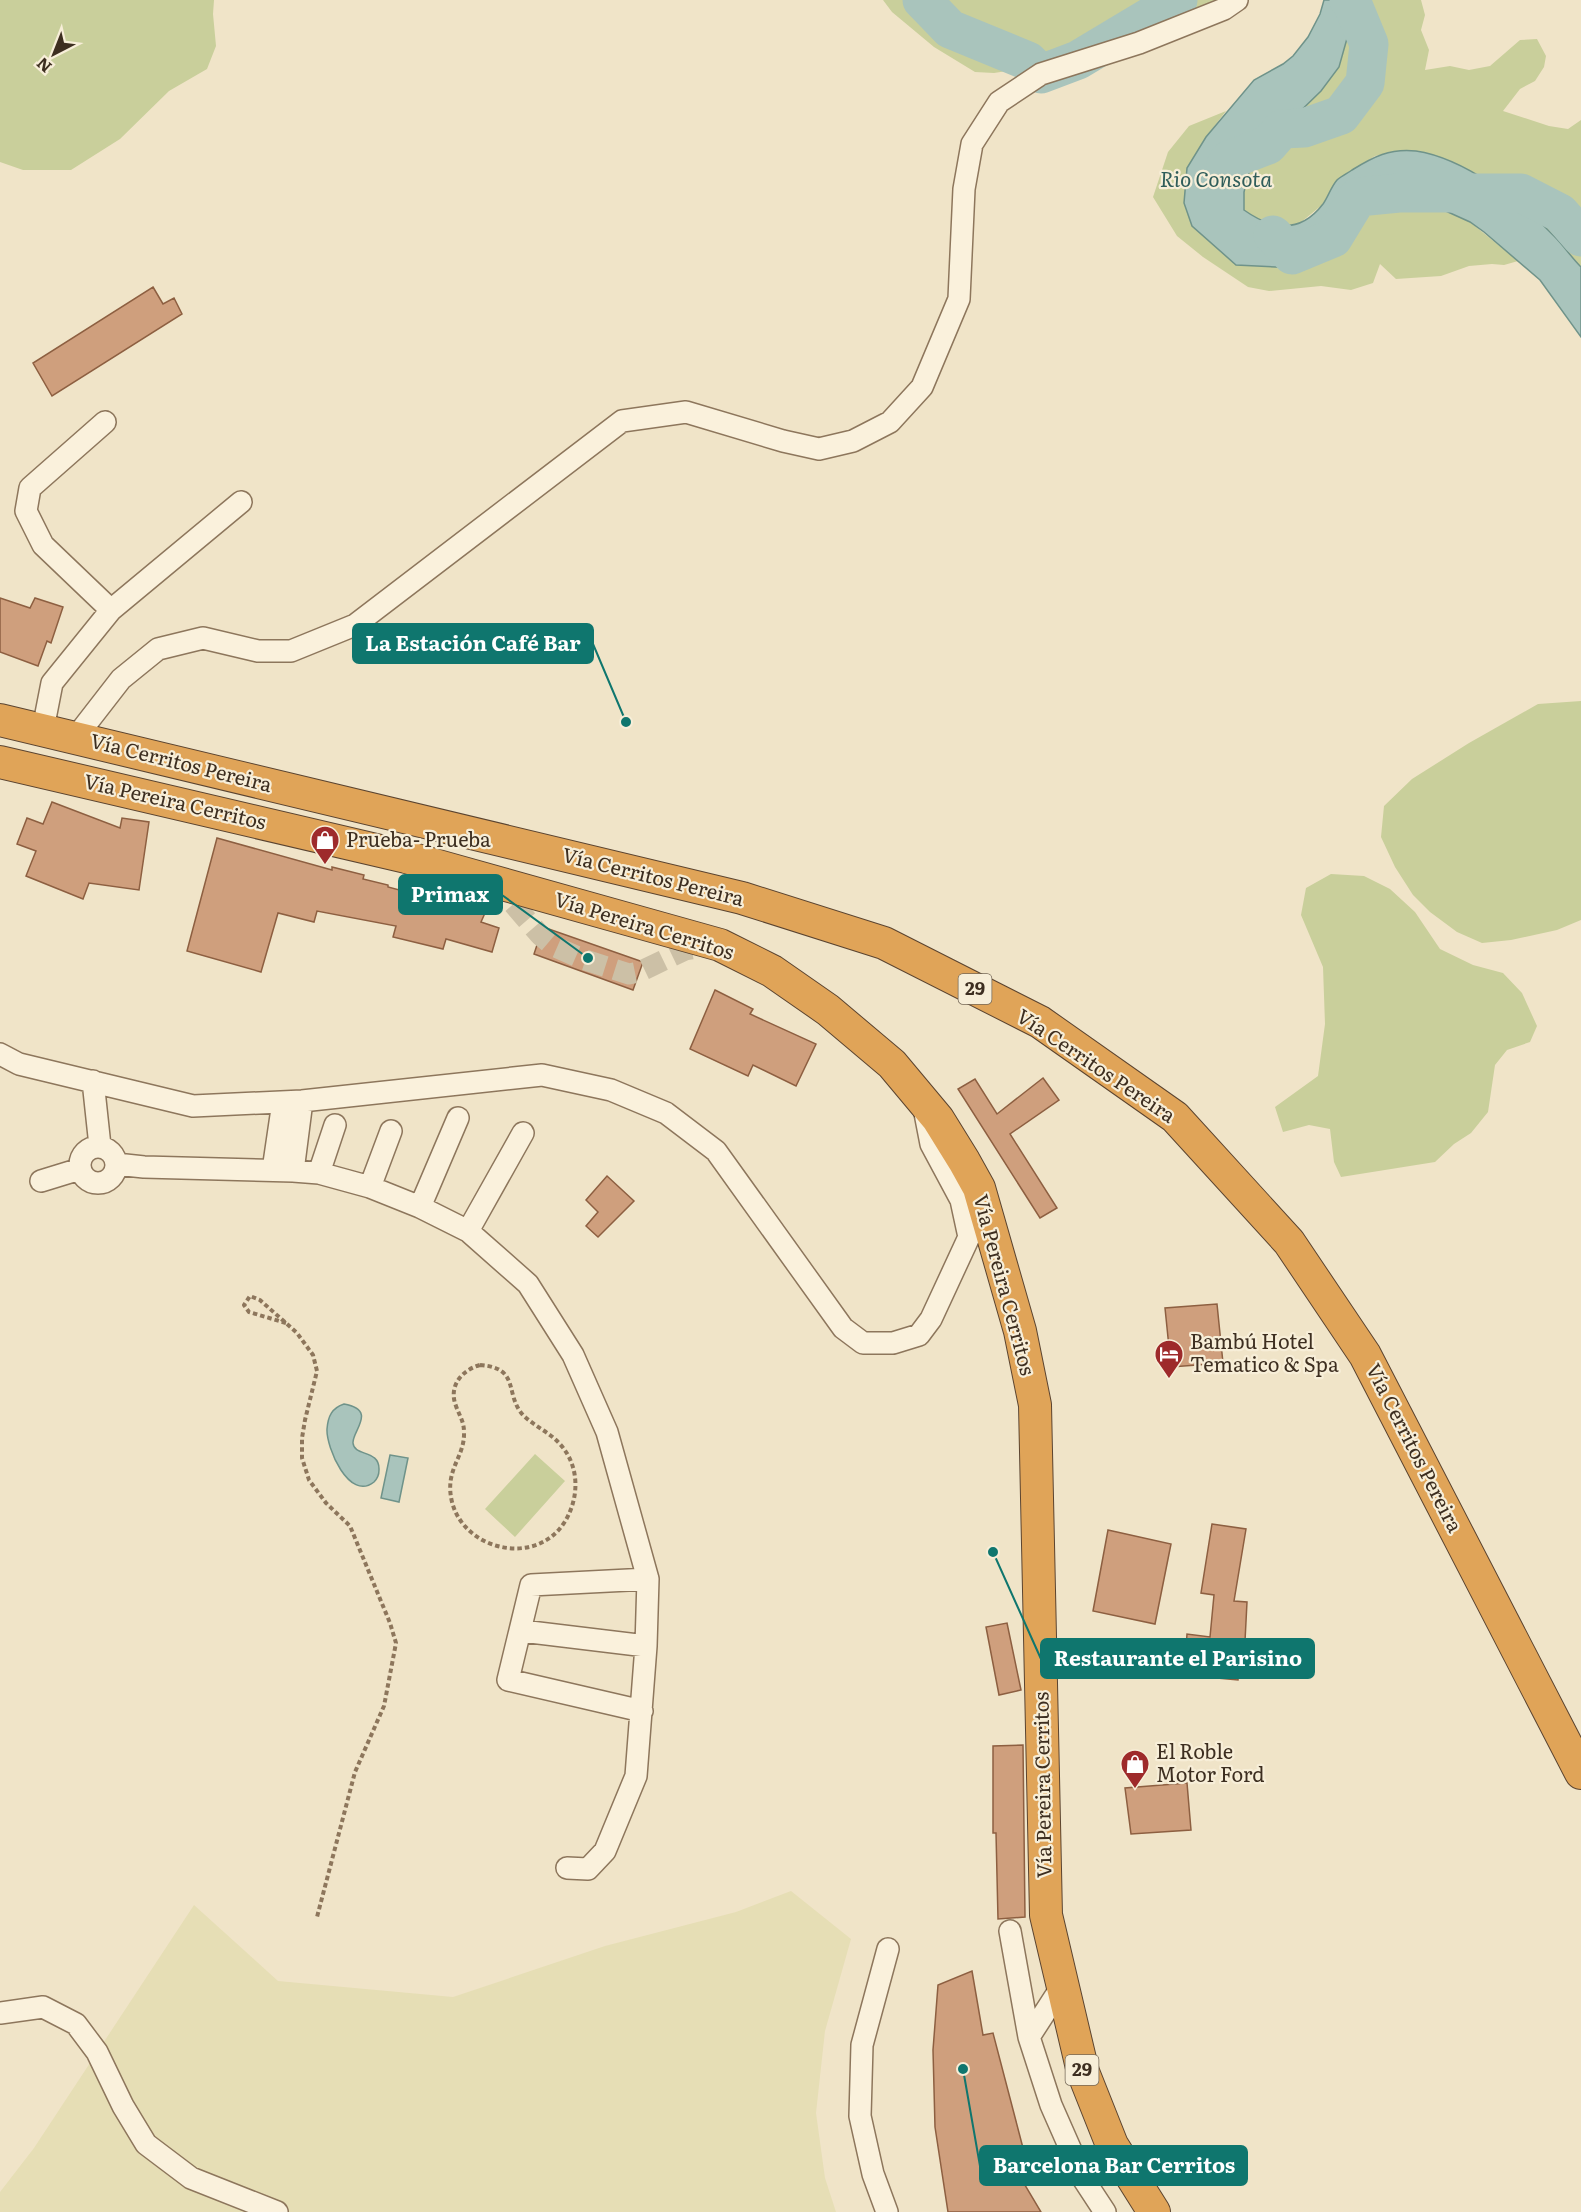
<svg xmlns="http://www.w3.org/2000/svg" width="1581" height="2212" font-family="Literata,serif">
<style>
.farmland{fill:#e6deb5}
.green{fill:#c9cf9b}
.water{fill:#a9c4bc;stroke:#6f938a;stroke-width:1.5}
.lines{fill:none;stroke-linecap:round;stroke-linejoin:round}
.river{stroke:#a9c4bc;stroke-width:39}
.building{fill:#cf9f7d;stroke:#8d5f41;stroke-width:1.5}
.minor-tunnel{stroke:#ccc0a6;stroke-width:21;stroke-dasharray:21 10;stroke-linecap:butt}
.minor-casing{stroke:#8d765c;stroke-width:24}
.highway-casing{stroke:#5b4430;stroke-width:34}
.path{stroke:#8d765c;stroke-width:4;stroke-dasharray:4.5 3;stroke-linecap:butt}
.minor{stroke:#faf1dc;stroke-width:21}
.highway{stroke:#e0a458;stroke-width:32}
.labels{text-anchor:middle;stroke-width:4.5;stroke-linejoin:round;paint-order:stroke}
.shield{fill:#f7eed8;stroke:#756857;stroke-width:1.5}
.shield-label{font-size:18px;font-weight:bold;fill:#3d2e20}
.street-label{font-size:20px;fill:#3d2e20;stroke:#f7eed8}
.poi-label{font-size:20px;fill:#3d2e20;stroke:#f7eed8;text-anchor:start}
.water-label{font-size:21px;font-style:italic;fill:#2f5d5a;stroke:#f7eed8}
.leader{fill:none;stroke:#0f766e;stroke-width:2}
.callout-dot{fill:#0f766e;stroke:#f7eed8;stroke-width:2}
.callout{fill:#0f766e;stroke:#0f766e;stroke-width:2}
.callout-label{font-size:21px;text-anchor:middle;font-weight:bold;fill:#fff}
</style>
<rect width="100%" height="100%" fill="#f0e4c8"/>
<path class="farmland" d="M791,1891L851,1939L825,2031L816,2113L825,2178L836,2212H0V2192L34,2148L194,1905L278,1981L453,1997L605,1946L736,1912Z"/>
<path class="green" d="M0,0H214L213,14L216,46L207,69L169,91L120,139L71,170H23L0,162Z
M883,0H1237L1041,74L1020,69L994,73L975,72L934,47L892,12Z
M1353,0H1421L1425,15L1421,30L1429,50L1425,70L1450,66L1469,70L1490,66L1520,40L1537,39L1546,56L1544,67L1535,81L1520,89L1503,111L1549,126L1568,129L1581,120V267L1555,237L1520,205L1483,177L1450,161L1394,152L1375,156L1337,180L1322,205L1300,223L1285,227L1261,222L1243,210L1244,192L1250,168L1282,129L1321,91L1338,67L1348,35Z
M1226,111L1206,137L1187,168L1298,268L1358,197L1417,198L1470,222L1518,261L1504,265L1492,264L1469,266L1441,276L1396,279L1380,264L1373,283L1351,290L1321,286L1269,291L1248,287L1203,257L1177,236L1153,197L1168,152L1189,126Z
M1581,701V920L1557,930L1511,940L1482,943L1457,932L1430,912L1413,895L1395,867L1381,837L1384,806L1412,779L1469,743L1538,704Z
M1331,874L1364,876L1390,889L1415,912L1440,949L1473,965L1503,973L1522,993L1537,1026L1530,1042L1507,1050L1495,1065L1488,1112L1471,1133L1454,1144L1435,1162L1341,1177L1334,1162L1330,1129L1309,1125L1283,1132L1275,1107L1318,1076L1325,1024L1323,967L1301,915L1306,888Z
M535,1454L565,1481L515,1537L485,1509Z"/>
<path class="water" d="M1324,0H1353L1348,35L1339,67L1321,91L1282,129L1250,168L1244,192V210C1272,230 1300,234 1323,204C1328,197 1331,187 1337,180C1341,176 1348,173 1352,170C1373,157 1390,148 1416,151C1464,158 1522,202 1554,236C1564,246 1571,257 1581,267V337L1540,280L1484,232L1470,222L1417,198L1358,197L1297,268L1236,265L1192,226L1184,203L1187,168L1206,137L1254,80L1283,64L1293,56L1308,37L1320,14Z
M344,1404C378,1410 352,1431 353,1443C354,1457 380,1449 379,1470C379,1475 377,1479 374,1482C349,1502 326,1447 327,1429C328,1416 332,1408 344,1404Z
M390,1455L408,1458L399,1502L381,1498Z"/>
<g class="lines">
<path class="river" d="M922,0L950,29L1028,61L1041,74L1078,60L1178,0
M1226,165L1229,160L1268,145L1282,129L1304,128L1341,115L1365,83L1369,44L1353,5L1349,0
M1273,235L1292,255L1333,238L1358,197L1399,193H1521L1560,213L1581,237"/>
</g>
<path class="building" d="M153,287L163,304L174,298L182,314L52,396L33,363Z
M0,598L30,608L35,598L63,607L51,643L47,641L38,666L0,652Z
M52,802L120,828L122,818L149,822L139,890L89,883L83,899L26,876L36,851L17,844L27,818L43,824Z
M217,838L332,870V867L364,875L363,879L388,885V887L485,913L481,922L499,928L492,952L446,939L443,949L393,937L396,926L317,911L314,922L278,913L261,972L187,951Z
M543,927L643,962L633,990L534,954Z
M715,990L753,1009L750,1014L816,1044L796,1086L753,1065L748,1076L690,1049Z
M1043,1078L1059,1100L1010,1134L1057,1208L1040,1218L958,1089L975,1079L997,1114Z
M607,1176L634,1201L598,1237L586,1226L598,1212L586,1200Z
M1217,1304L1223,1363L1171,1367L1165,1308Z
M1212,1524L1246,1529L1234,1601L1247,1602L1245,1641L1241,1640L1238,1680L1184,1675L1187,1634L1210,1637L1214,1595L1201,1593Z
M1108,1530L1171,1544L1155,1624L1093,1611Z
M1007,1623L1021,1690L999,1695L986,1627Z
M1023,1745L1025,1917L998,1919L996,1833H993V1746Z
M1187,1783L1191,1830L1131,1834L1125,1788Z
M972,1971L983,2035L993,2033L1023,2148L1013,2165L1041,2212H948L935,2127L933,2050L938,1985Z"/>
<g class="lines">
<path class="minor-tunnel" d="M490,884L509,899L540,935L553,946L585,960L629,974L639,972L685,950L710,946"/>
<g class="minor-casing">
<path id="minor" d="M105,422L30,488L26,511L43,545L111,610
M43,729L52,683L111,610L241,502
M76,737L121,679L158,649L203,638L258,651H291L355,625L622,421L686,412L783,441L819,449L853,441L890,422L922,387L959,299L964,189L972,144L999,102L1041,74L1139,43L1224,9L1237,0
M0,1054L19,1064L193,1106L302,1101L542,1075L611,1090L666,1113L716,1151L843,1328L863,1343H893L919,1335L931,1319L969,1237L961,1200L931,1144L924,1108
M93,1081L100,1146
M80 1165a18 18 0 1 1 36 0a18 18 0 1 1-36 0Z
M116,1164L144,1167L293,1171L319,1173L370,1187L420,1207L468,1231L528,1284L573,1355L607,1432L648,1579L646,1646L636,1776L605,1851L588,1869L567,1868
M273,1170L283,1102
M293,1171L302,1101
M319,1173L335,1125
M41,1181L80,1169
M370,1187L391,1131
M420,1207L458,1118
M468,1231L523,1133
M522,1631L646,1646
M642,1711L508,1680L531,1585L648,1579
M1010,1931L1029,2037L1051,2105L1084,2180L1105,2212
M0,2013L43,2007L76,2024L97,2052L123,2106L146,2144L191,2178L277,2212
M1029,2037L1062,1986
M887,2212L873,2174L860,2116L862,2045L888,1949"/>
</g>
<g class="highway-casing">
<path id="highway" d="M0,720L742,898L884,943L1040,1022L1175,1117L1289,1242L1365,1355L1581,1773
M0,762L406,857L720,945L772,971L828,1010L892,1064L938,1119L964,1161L979,1188L1020,1331L1035,1405L1046,1915L1083,2072L1112,2145L1154,2212"/>
</g>
<path class="path" d="M286,1323L249,1312L244,1305L250,1296L260,1300L297,1333L313,1355L317,1371L305,1420L302,1438V1458L309,1480L326,1503L350,1526L390,1623L396,1643L384,1706L355,1772L317,1917
M480,1365C521,1368 504,1394 523,1415C534,1426 549,1432 559,1443C580,1465 580,1498 564,1523C535,1567 464,1550 452,1502C444,1469 465,1458 464,1432C464,1421 459,1415 456,1406C448,1386 462,1370 480,1365Z"/>
<use href="#minor" class="minor"/>
<use href="#highway" class="highway"/>
</g>
<defs>
<g id="shop-pin" transform="scale(1.5)"><path d="M0 17L-7.5 6A9.5 9.5 0 1 1 7.5 6Z" fill="#9e2a2b" stroke="#f7eed8"/><path d="M-5-2.5h2.3a2.7 3.5 0 0 1 5.4 0H5L5.5 6h-11ZM-1.5-2.5h3a1.5 2.3 0 0 0-3 0Z" fill="#fff"/></g>
<g id="hotel-pin" transform="scale(1.5)"><path d="M0 17L-7.5 6A9.5 9.5 0 1 1 7.5 6Z" fill="#9e2a2b" stroke="#f7eed8"/><path d="M-6-4.5h1.5V1H6V5H4.5V3h-9V5H-6ZM-4 0a1.8 1.8 0 1 1 3.6 0ZM.5 0V-2.5h3Q6-2.5 6 0Z" fill="#fff"/></g>
</defs>
<g fill-rule="evenodd">
<use href="#shop-pin" x="325" y="840"/>
<use href="#hotel-pin" x="1169" y="1354"/>
<use href="#shop-pin" x="1135" y="1764"/>
</g>
<g class="labels">
<g class="shield">
<rect x="958.5" y="974" width="33" height="30" rx="4.5"/>
<rect x="1065.5" y="2055" width="33" height="30" rx="4.5"/>
</g>
<g class="shield-label">
<text x="975" y="995">29</text>
<text x="1082" y="2076">29</text>
</g>
<g class="street-label">
<text transform="translate(181 763) rotate(14)" y="7">Vía Cerritos Pereira</text>
<text transform="translate(175 802) rotate(13)" y="7">Vía Pereira Cerritos</text>
<text transform="translate(653 877) rotate(14)" y="7">Vía Cerritos Pereira</text>
<text transform="translate(644 926) rotate(17)" y="7">Vía Pereira Cerritos</text>
<text transform="translate(1096 1066) rotate(34)" y="7">Vía Cerritos Pereira</text>
<text transform="translate(1004 1285) rotate(75)" y="7">Vía Pereira Cerritos</text>
<text transform="translate(1414 1448) rotate(63)" y="7">Vía Cerritos Pereira</text>
<text transform="translate(1043 1785) rotate(-91)" y="7">Vía Pereira Cerritos</text>
</g>
<g class="poi-label">
<text x="346" y="847">Prueba- Prueba</text>
<text x="1190" y="1349">Bambú Hotel<tspan x="1190" dy="23">Tematico &amp; Spa</tspan></text>
<text x="1156" y="1759">El Roble<tspan x="1156" dy="23">Motor Ford</tspan></text>
</g>
<g class="water-label">
<text x="1216" y="187">Rio Consota</text>
</g>
</g>
<path class="leader" d="M626 722L593 644M588 958L502 895M993 1552L1041 1659M963 2069L980 2166"/>
<g class="callout-dot">
<circle cx="626" cy="722" r="6"/>
<circle cx="588" cy="958" r="6"/>
<circle cx="993" cy="1552" r="6"/>
<circle cx="963" cy="2069" r="6"/>
</g>
<g class="callout">
<rect x="353" y="624" width="240" height="39" rx="6"/>
<rect x="399" y="875" width="103" height="39" rx="6"/>
<rect x="1041" y="1639" width="273" height="39" rx="6"/>
<rect x="980" y="2146" width="267" height="39" rx="6"/>
</g>
<g class="callout-label">
<text x="473" y="651">La Estación Café Bar</text>
<text x="450" y="902">Primax</text>
<text x="1178" y="1666">Restaurante el Parisino</text>
<text x="1114" y="2173">Barcelona Bar Cerritos</text>
</g>
<g transform="translate(54 54) rotate(222)" stroke="#f7eed8" stroke-width="4.5" paint-order="stroke">
<path d="M0-4.5L10 22L0 15L-10 22Z" fill="#3d2e20"/>
<text y="-9" font-size="16" font-weight="bold" text-anchor="middle" fill="#3d2e20">N</text>
</g>
</svg>
